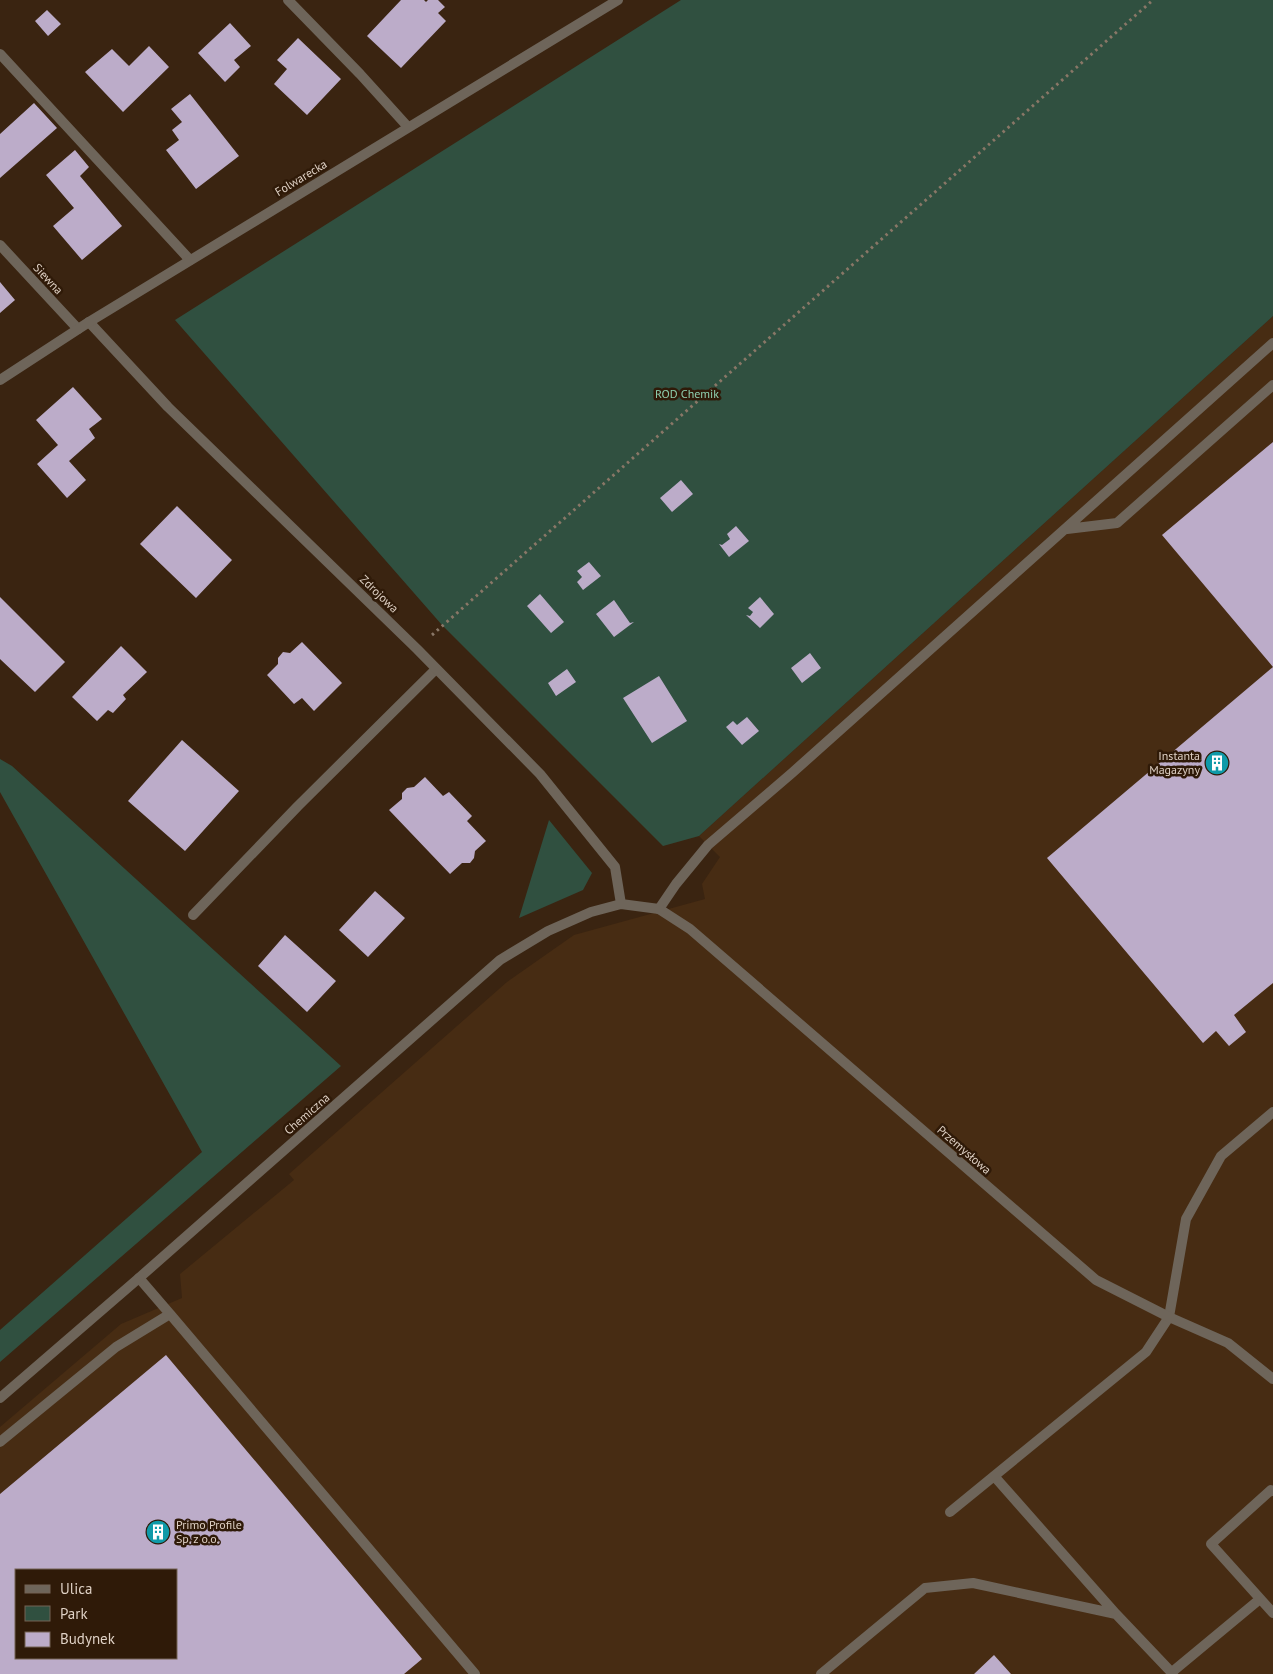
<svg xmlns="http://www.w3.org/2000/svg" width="1273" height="1674" font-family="'PT Sans',sans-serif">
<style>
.built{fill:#472c13;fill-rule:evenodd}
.green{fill:#305040}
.building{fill:#bcacc9;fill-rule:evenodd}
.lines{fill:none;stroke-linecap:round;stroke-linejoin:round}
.path{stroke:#897767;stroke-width:3;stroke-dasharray:2.5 4;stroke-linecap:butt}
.service{stroke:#6e655a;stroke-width:10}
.minor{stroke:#6e655a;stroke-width:10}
.tertiary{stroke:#6e655a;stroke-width:10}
.labels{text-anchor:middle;stroke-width:5;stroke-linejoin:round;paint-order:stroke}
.street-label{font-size:12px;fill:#dfd1c5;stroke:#2f1a08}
.park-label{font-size:12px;fill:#8dd0af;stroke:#2f1a08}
.poi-label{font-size:12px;fill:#dfd1c5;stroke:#2f1a08;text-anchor:end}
</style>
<rect width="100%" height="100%" fill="#3a2411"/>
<path class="built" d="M1273,316V1674H0V1427L121,1324L182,1298L180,1274L294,1180L289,1174L507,982L574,935L705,899L702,884L720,857L699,836ZM16,1570H176V1658H16Z"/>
<path class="green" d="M681,0H1273V316L699,836L663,846L442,625L175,320Z
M0,759L12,766L341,1066L0,1362V1330L202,1152L0,792Z
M549,820L592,873L583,890L519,918Z"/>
<path class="building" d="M401,0H424L426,2L428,0H438L445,7L438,13L446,21L401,68L367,36Z
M47,10L61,24L48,36L35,21Z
M230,23L251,46L234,60L240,67L225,82L198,53Z
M298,38L341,79L307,115L274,84L287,69L277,60Z
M149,46L169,67L123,112L85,72L112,49L129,66Z
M190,94L239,156L196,189L166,150L179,140L172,130L182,122L171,109Z
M34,103L57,128L0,178V134Z
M75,150L89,167L80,176L122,226L82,260L53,226L74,208L46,175Z
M0,282L15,300L0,313Z
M73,387L102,419L89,429L95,438L69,461L86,480L67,498L37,464L58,445L36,420Z
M1273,442V983L1234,1015L1246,1032L1229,1046L1216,1031L1203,1043L1047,858L1273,667L1162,535Z
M681,480L693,494L672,512L660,498Z
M177,506L232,560L196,598L140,544Z
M736,526L749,541L729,557L719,544L722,545L730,539L727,534Z
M589,562L601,576L583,590L577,582L582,577L577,571Z
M540,594L564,622L551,633L527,606Z
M0,597L65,662L35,692L0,659Z
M760,597L774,614L760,628L746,615L750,616L753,612L748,608Z
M614,600L630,623L634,622L614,637L596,614Z
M302,642L342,683L314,711L302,698L294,704L267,675L278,664V658L283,652L290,653Z
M121,646L147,672L123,695L126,699L113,713L108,710L97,721L72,697Z
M810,653L821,668L802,683L791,668Z
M567,669L576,682L556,696L548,683Z
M659,676L687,721L652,743L623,698Z
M747,717L759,731L742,745L726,727L733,721L737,725Z
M182,740L239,791L185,851L128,801Z
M425,777L443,796L449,792L472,816L467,821L486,841L475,851L474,858L470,863H462L450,874L389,810L402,799V793L407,788L414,787Z
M375,891L405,918L368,957L339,930Z
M285,935L336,981L307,1012L258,966Z
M166,1355L422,1659L404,1674H0V1494ZM16,1570H176V1658H16Z
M994,1655L1011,1674H974Z"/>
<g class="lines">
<path class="path" d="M432,635L1153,0"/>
<path class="service" d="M288,0L360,74L408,127
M0,54L190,260
M1067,529L1117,523L1273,385
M659,909L676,884L708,845L792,773L1273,343
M193,915L298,806L436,669
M139,1278L170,1314
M0,1442L116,1347L170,1314L475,1674
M994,1476L1116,1614L1173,1674
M1273,1491L1271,1490L1211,1544L1273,1613
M950,1512L1146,1352L1169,1317L1186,1219L1221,1156L1273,1112
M1172,1672L1260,1599
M821,1674L925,1588L973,1583L1116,1614"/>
<path class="minor" d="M0,245L78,329
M89,322L168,407L417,649L540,774L615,867L621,904
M0,1398L139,1278L500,960L548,931L591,912L621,904L659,909L690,929L1096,1280L1169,1317L1228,1343L1273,1379"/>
<path class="tertiary" d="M0,380L89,322L618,0"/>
</g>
<defs>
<g id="building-disc" transform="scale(1.25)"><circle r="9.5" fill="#0f9aa8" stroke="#2f1a08"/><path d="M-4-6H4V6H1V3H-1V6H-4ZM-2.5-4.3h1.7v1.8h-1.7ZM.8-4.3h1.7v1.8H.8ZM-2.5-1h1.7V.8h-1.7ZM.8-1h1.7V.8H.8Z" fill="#fff"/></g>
</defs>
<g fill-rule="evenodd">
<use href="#building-disc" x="1217" y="763"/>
<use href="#building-disc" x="158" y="1532"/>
</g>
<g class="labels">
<g class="street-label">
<text transform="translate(301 178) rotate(-31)" y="4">Folwarecka</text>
<text transform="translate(48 279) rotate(47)" y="4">Siewna</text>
<text transform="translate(379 594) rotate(44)" y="4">Zdrojowa</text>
<text transform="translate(307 1114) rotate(-41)" y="4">Chemiczna</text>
<text transform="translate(964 1150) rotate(41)" y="4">Przemysłowa</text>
</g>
<g class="park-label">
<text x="687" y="398">ROD Chemik</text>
</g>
<g class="poi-label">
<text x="1200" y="760">Instanta<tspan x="1200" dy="14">Magazyny</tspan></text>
<text x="176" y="1529" text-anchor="start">Primo Profile<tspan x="176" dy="14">Sp. z o.o.</tspan></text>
</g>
</g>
<rect x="15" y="1569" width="162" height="90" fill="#2f1a08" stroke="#756354"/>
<rect x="25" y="1585" width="25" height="8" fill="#6e655a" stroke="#756354"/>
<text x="60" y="1594" font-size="15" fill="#dfd1c5">Ulica</text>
<rect x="25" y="1606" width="25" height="15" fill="#305040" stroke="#756354"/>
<text x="60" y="1619" font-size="15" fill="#dfd1c5">Park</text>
<rect x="25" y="1632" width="25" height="15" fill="#bcacc9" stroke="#756354"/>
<text x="60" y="1644" font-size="15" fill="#dfd1c5">Budynek</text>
</svg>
